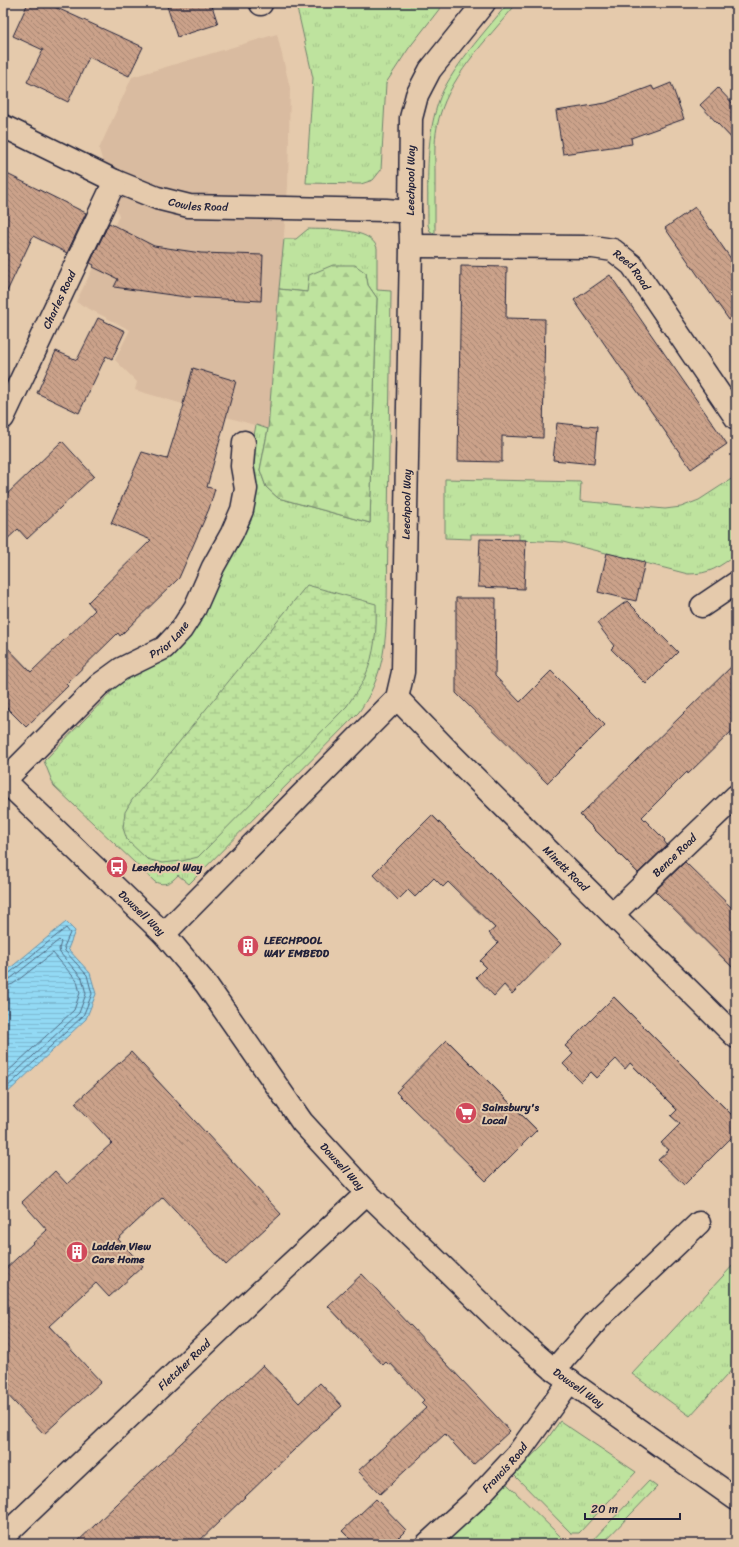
<svg xmlns="http://www.w3.org/2000/svg" width="739" height="1547" font-family="Sriracha,sans-serif">
<style>
.built{fill:#d9bba0}
.grass{fill:url(#grass-tufts);stroke:#70826c}
.forest{fill:url(#forest-firs);stroke:#70826c}
.wetland{fill:url(#wetland-marsh);stroke:#70826c}
.water{fill:url(#water-rules);stroke:#6590aa}
.lines{fill:none;stroke-linecap:round;stroke-linejoin:round}
.shore{stroke:#4f6b85;stroke-width:1}
.building{fill:url(#building-back-hatch);stroke:#22223b}
.minor-casing{stroke:#22223b;stroke-width:25}
.minor{stroke:#e5caac;stroke-width:22}
.labels{text-anchor:middle;stroke-width:4;stroke-linejoin:round;paint-order:stroke}
.street-label{font-size:11px;fill:#22223b;stroke:#e5caac}
.poi-label{font-size:11px;font-weight:bold;fill:#22223b;stroke:#e5caac;text-anchor:start}
</style>
<defs>
<pattern id="grass-tufts" width="24" height="20" patternUnits="userSpaceOnUse"><rect width="24" height="20" fill="#bee39e"/><path d="M3 7l-1-3M5 7V3M7 7l1-3M15 17l-1-3M17 17v-4M19 17l1-3" fill="none" stroke="#a3c289"/></pattern>
<pattern id="forest-firs" width="22" height="20" patternUnits="userSpaceOnUse"><rect width="22" height="20" fill="#bee39e"/><path d="M5 1l3.5 6h-7zM16 11l3.5 6h-7z" fill="#a3c289"/></pattern>
<pattern id="wetland-marsh" width="20" height="14" patternUnits="userSpaceOnUse"><rect width="20" height="14" fill="#bee39e"/><path d="M1 5h8M5 5V1M11 12h8M15 12V8" fill="none" stroke="#a3c289"/></pattern>
<pattern id="water-rules" width="6" height="5" patternUnits="userSpaceOnUse"><rect width="6" height="5" fill="#92d9f4"/><path d="M0 2.5h6" fill="none" stroke="#7ebad2"/></pattern>
<pattern id="building-back-hatch" width="6" height="6" patternUnits="userSpaceOnUse"><rect width="6" height="6" fill="#cba28a"/><path d="M-1 5l2 2M0 0l6 6M5-1l2 2" fill="none" stroke="#a48472"/></pattern>
</defs>
<rect width="100%" height="100%" fill="#e5caac"/>
<filter id="ink" filterUnits="userSpaceOnUse"><feTurbulence type="fractalNoise" baseFrequency=".025" numOctaves="2"/><feDisplacementMap in="SourceGraphic" scale="8" xChannelSelector="R" yChannelSelector="G"/><feConvolveMatrix kernelMatrix="1 2 1 2 8 2 1 2 1" color-interpolation-filters="sRGB"/></filter>
<g filter="url(#ink)">
<path class="built" d="M277,34L290,88L288,186L268,429L135,390L137,382L115,360L130,330L76,302L119,216L99,149L132,77Z"/>
<path class="grass" d="M295,3H444L409,48L386,83L381,170L373,180L361,184L306,183L313,78L299,16Z
M508,3H517C487,40 446,79 437,127C434,142 435,158 435,173C435,193 435,214 435,234L430,231L428,225C428,184 425,142 438,103C449,70 486,31 508,3Z
M308,229C326,230 371,227 377,248V290L391,291L387,605C386,646 383,677 359,712L189,884L178,875C171,883 165,886 155,882L54,786L44,761L123,680L158,662L182,646L201,617L222,570L251,521L257,491L251,451L256,425L268,429L260,470L266,487L278,498L370,523L377,298L368,285L366,273L307,292L279,289L284,239H296Z
M736,476V555C718,567 711,574 688,574L563,542L519,540V534H471V539L445,538V479L581,482L580,501L665,509L681,507L699,500Z
M736,1262V1365L690,1416L632,1374Z
M560,1421L636,1472L579,1533H571L513,1474L543,1445Z
M649,1481L657,1487L602,1544H589Z
M505,1482L563,1539L565,1544H439Z"/>
<path class="forest" d="M333,265H355L366,273L368,285L377,298L370,523L278,498L266,487L260,470L268,429L279,289L307,292L309,275Z"/>
<path class="wetland" d="M307,585L376,604C377,630 375,653 365,677C361,687 353,696 347,706L198,857L182,861L162,863L147,859L127,840L123,828L125,812L132,800Z"/>
<path class="water" d="M66,922L75,931L68,949L90,973L96,994L86,1019L3,1097V974Z"/>
<g class="lines">
<path class="shore" d="M3,976L7,975L66,928L70,933L64,947L65,951L87,975L92,994L83,1016L3,1091
M3,981L10,979L59,940L61,942L59,949L60,953L82,978L86,994L79,1013L3,1084
M3,987L13,984L53,953L77,981L80,993L74,1010L3,1076"/>
</g>
<path class="building" d="M28,3H46L143,47L129,76L89,57L68,102L27,82L43,50L13,36Z
M166,3H211L218,24L177,37Z
M671,83L684,119L631,138L632,144L563,154L556,111L606,103L652,86L654,90Z
M718,88L736,107V143L700,105Z
M3,172L86,213L67,253L33,236L3,300Z
M695,207L736,266V330L665,228Z
M109,223L154,246L201,253L263,255L261,301L186,297L114,287L118,279L93,267L94,265L90,263Z
M461,266L507,267L506,318L545,319L543,438L502,436V462L458,461Z
M610,275L727,444L691,469L574,300Z
M98,318L125,331L112,359L106,356L79,413L37,393L56,351L77,360Z
M193,368L236,381L207,487L215,489L209,509L179,578L120,636L118,633L66,684L68,686L26,727L3,704V643L31,672L95,610L88,602L151,540L111,523L142,452L167,459L184,405L183,404Z
M557,423L597,427L594,464L553,460Z
M62,441L94,476L27,539L18,529L3,543V498Z
M480,539L526,540L524,589L478,587Z
M607,553L645,562L636,601L598,592Z
M456,598H496L495,676L520,702L551,671L605,725L547,783L456,693Z
M627,601L678,652L646,684L611,649L614,646L597,623Z
M736,662V727L688,774L687,772L642,817L665,840L664,841L667,845L638,873L580,815Z
M432,815L561,944L512,994L504,985L494,996L476,977L486,967L480,961L498,943L489,933L495,928L448,882L443,887L434,878L415,897L408,890L398,900L373,874Z
M685,862L736,912V971L655,891Z
M614,997L736,1119V1133L684,1185L658,1160L669,1150L661,1143L680,1124L671,1116L677,1110L630,1063L625,1069L616,1059L597,1078L591,1072L581,1082L563,1064L573,1054L565,1046Z
M447,1040L537,1130L486,1181L396,1092Z
M131,1052L281,1214L226,1265L163,1197L118,1239L143,1266L109,1297L96,1283L49,1326L101,1382L44,1434L3,1390V1271L47,1230L22,1202L55,1171L67,1184L112,1143L75,1103Z
M362,1274L510,1431L473,1465L445,1434L380,1494L358,1471L426,1408L421,1403L424,1400L391,1364L389,1365L386,1362L383,1365L328,1306Z
M263,1365L299,1403L320,1383L342,1406L319,1426L196,1544H75Z
M376,1499L406,1530L392,1544H355L342,1531Z"/>
<g class="lines">
<g class="minor-casing">
<g id="minor">
<path d="M261,3V4"/>
<path id="s1" d="M3,126L115,181L157,198L189,206L386,210L410,212"/>
<path id="s2" d="M411,246L593,247L613,250L632,265L736,418"/>
<path id="s3" d="M3,418L115,181"/>
<path d="M702,606L736,583"/>
<path id="s4" d="M397,698L451,754L736,1037"/>
<path id="s5" d="M3,779L164,934L206,984L302,1122L367,1193L509,1331L554,1370L736,1499"/>
<path id="s6" d="M5,780L99,685L121,669L164,648L181,630L195,608L213,567L232,533L242,510L246,489L242,466L244,442"/>
<path id="s7" d="M613,914L736,796"/>
<path id="s8" d="M164,934L397,698L403,672L411,246L410,212L411,118L417,95L430,70L484,3"/>
<path d="M554,1370L600,1317L699,1223"/>
<path id="s9" d="M3,1537L256,1296L367,1193"/>
<path id="s10" d="M427,1544L474,1501L516,1456L570,1381"/>
</g>
</g>
<use href="#minor" class="minor"/>
</g>
</g>
<defs>
<g id="bus-disc" transform="scale(1.15)"><circle r="9.5" fill="#d1495b" stroke="#e5caac"/><path d="M-5-6H5V4H4V6H2V4H-2V6H-4V4H-5ZM-3.5-4V0h7V-4ZM-3.5 1.2v1.5H-2V1.2ZM2 1.2v1.5H3.5V1.2Z" fill="#fff"/></g>
<g id="building-disc" transform="scale(1.15)"><circle r="9.5" fill="#d1495b" stroke="#e5caac"/><path d="M-4-6H4V6H1V3H-1V6H-4ZM-2.5-4.3h1.7v1.8h-1.7ZM.8-4.3h1.7v1.8H.8ZM-2.5-1h1.7V.8h-1.7ZM.8-1h1.7V.8H.8Z" fill="#fff"/></g>
<g id="supermarket-disc" transform="scale(1.15)"><circle r="9.5" fill="#d1495b" stroke="#e5caac"/><path d="M-6-5.5h2.5l.6 2H6L4.5 2H-2.5L-4.4-4H-6ZM-1.5 3.2a1.3 1.3 0 1 0 .1 0ZM3 3.2a1.3 1.3 0 1 0 .1 0Z" fill="#fff"/></g>
</defs>
<g fill-rule="evenodd">
<use href="#bus-disc" x="117" y="867"/>
<use href="#building-disc" x="248" y="946"/>
<use href="#supermarket-disc" x="466" y="1113"/>
<use href="#building-disc" x="77" y="1252"/>
</g>
<g class="labels">
<g class="street-label">
<text dy="4" stroke="none"><textPath href="#s8" startOffset="850">Leechpool Way</textPath></text>
<text dy="4" stroke="none"><textPath href="#s1" startOffset="212">Cowles Road</textPath></text>
<text dy="4" stroke="none"><textPath href="#s2" startOffset="230">Reed Road</textPath></text>
<text dy="4" stroke="none"><textPath href="#s3" startOffset="131">Charles Road</textPath></text>
<text dy="4" stroke="none"><textPath href="#s8" startOffset="526">Leechpool Way</textPath></text>
<text dy="4" stroke="none"><textPath href="#s6" startOffset="218">Prior Lane</textPath></text>
<text dy="4" stroke="none"><textPath href="#s7" startOffset="85">Bence Road</textPath></text>
<text dy="4" stroke="none"><textPath href="#s4" startOffset="240">Minett Road</textPath></text>
<text dy="4" stroke="none"><textPath href="#s5" startOffset="193">Dowsell Way</textPath></text>
<text dy="4" stroke="none"><textPath href="#s5" startOffset="517">Dowsell Way</textPath></text>
<text dy="4" stroke="none"><textPath href="#s9" startOffset="250">Fletcher Road</textPath></text>
<text dy="4" stroke="none"><textPath href="#s5" startOffset="841">Dowsell Way</textPath></text>
<text dy="4" stroke="none"><textPath href="#s10" startOffset="109">Francis Road</textPath></text>
</g>
<g class="poi-label">
<text x="132" y="871">Leechpool Way</text>
<text x="264" y="944">LEECHPOOL<tspan x="264" dy="13">WAY EMBEDD</tspan></text>
<text x="482" y="1111">Sainsbury's<tspan x="482" dy="13">Local</tspan></text>
<text x="92" y="1250">Ladden View<tspan x="92" dy="13">Care Home</tspan></text>
</g>
</g>
<rect width="739" height="1547" fill="none" stroke="#e5caac" stroke-width="16"/>
<rect x="8" y="8" width="723" height="1531" fill="none" stroke="#22223b" stroke-width="1.5" filter="url(#ink)"/>
<path d="M585 1513v6h95v-6" fill="none" stroke="#22223b" stroke-width="2"/>
<text x="591" y="1513" font-size="12" fill="#22223b" stroke="#e5caac" stroke-width="3" paint-order="stroke">20 m</text>
</svg>
